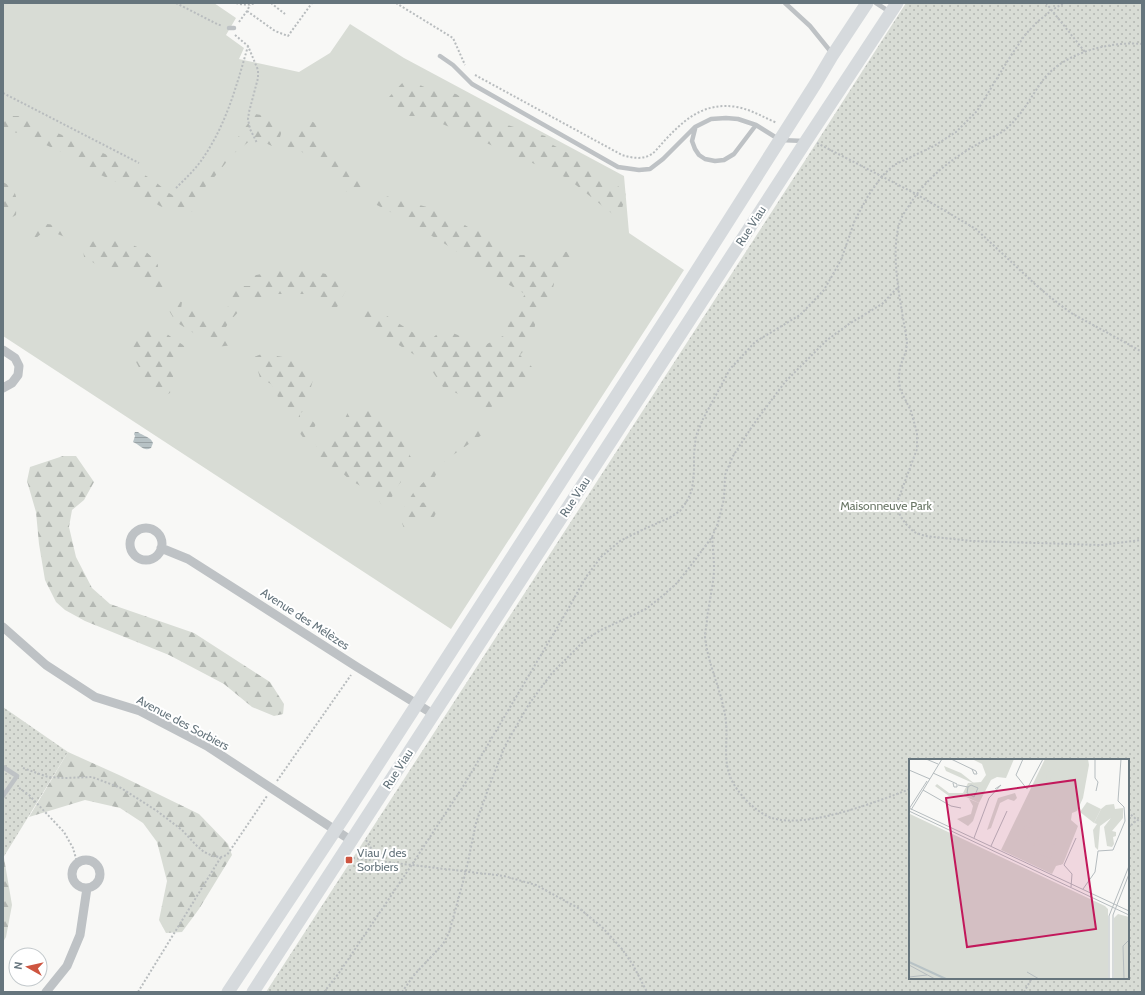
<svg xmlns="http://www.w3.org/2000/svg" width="1145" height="995" font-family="Cabin,sans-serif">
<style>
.grass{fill:#d8dcd5}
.forest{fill:url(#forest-firs)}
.park{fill:url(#park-dots);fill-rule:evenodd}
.water{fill:url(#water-rules)}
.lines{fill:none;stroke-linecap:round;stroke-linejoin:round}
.path{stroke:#b8bcbe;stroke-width:2;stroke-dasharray:2 2;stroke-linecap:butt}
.service{stroke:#bec2c5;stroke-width:4.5}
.minor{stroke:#bec2c5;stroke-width:9}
.secondary{stroke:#d6dadd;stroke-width:13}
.poi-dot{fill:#ce5540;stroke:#fff;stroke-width:1.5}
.labels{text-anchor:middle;stroke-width:4;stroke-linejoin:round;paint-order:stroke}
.street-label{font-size:12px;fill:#66757d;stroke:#fff}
.park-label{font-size:12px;fill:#697665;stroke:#fff}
.poi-label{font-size:12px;fill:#66757d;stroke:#fff;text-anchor:start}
.inset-river{fill:none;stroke:#b7c2c5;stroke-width:2}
.inset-road{fill:none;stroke:#b5bcbf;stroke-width:1}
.view{fill:#c2185b;fill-opacity:0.15;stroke:#c2185b;stroke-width:2}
.inset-edge{fill:none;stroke:#66757d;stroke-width:2}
</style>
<defs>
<pattern id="forest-firs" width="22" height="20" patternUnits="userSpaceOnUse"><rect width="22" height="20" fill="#d8dcd5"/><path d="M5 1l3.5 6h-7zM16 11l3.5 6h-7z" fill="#b3b7b2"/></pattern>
<pattern id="park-dots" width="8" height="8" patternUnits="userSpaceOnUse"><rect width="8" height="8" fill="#d8dcd5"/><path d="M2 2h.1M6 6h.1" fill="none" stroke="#b3b7b2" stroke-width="1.8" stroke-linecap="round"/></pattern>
<pattern id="water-rules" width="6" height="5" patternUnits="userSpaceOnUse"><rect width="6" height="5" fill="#b7c2c5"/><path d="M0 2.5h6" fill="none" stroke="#99a2a5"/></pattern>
</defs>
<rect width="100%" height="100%" fill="#f8f8f6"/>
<path class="grass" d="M3,3H214L236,18L226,35L244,48L239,59L299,72L330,53L350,24L404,58L624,176L629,233L684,270L451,629L3,336Z"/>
<path class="forest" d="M406,79L429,89L456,94L500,123L545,136L553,145L577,158L616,184L626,194L619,219L567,178L424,116H394L389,97Z
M255,114L261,115L281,127V134L278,143L272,146L261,141L251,140L233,154L216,175L197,196L199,200L193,211L179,215L160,206L123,185L94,172L64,153L19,133L3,131V116H18L26,119L123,162L153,180L169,193L177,198L202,175L233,144Z
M309,120L321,126L319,144L328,151L343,158L360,179L366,192L358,197L347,192L320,164L299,150L287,147C287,130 296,128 309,120Z
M3,182C19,190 17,200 16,215L9,219L3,221Z
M378,194L442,211L468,227L485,232L505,247L520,255H537L545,264L564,252L574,251L571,261L554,272V284L551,295L544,301L543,311L536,320L533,336L529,345L520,355L533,368L510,397L491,407L476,411L465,397L443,387L426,362L362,322L357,314L364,307L376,309L428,342L443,329L465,338L481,347L503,336L511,318L525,294L485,271L450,247L404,219L371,202Z
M46,224C55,225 62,225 68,232L65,237L50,231L42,233L36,238L28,234L36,227Z
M105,237L119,239L144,250L153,258L158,265V270L155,278L160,279L163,287L158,293H153L148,290C148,279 139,274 131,268L122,269L99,266L84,257L83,249C89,242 96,239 105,237Z
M296,267L326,274L347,288L334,313L311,294H276L263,303L257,299L245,298L242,308L229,322L221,335C227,340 235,341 242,344L216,347L176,322L163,301L167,298L182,302L181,309C197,307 191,312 202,317C206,319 211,320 215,321L223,311L233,302L231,296L239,286H250L252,276Z
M140,329L161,330L183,345L189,351L187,361L178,360L173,377L170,393L164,396C162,395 160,395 158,394C150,388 132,358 131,348C131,341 135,334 140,329Z
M269,351L277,356L294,359L303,363L314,375C313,381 311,386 310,391C307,403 316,405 300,413V418L311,420L316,424L314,428L317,436L312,441L305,440L299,432L279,401L276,391L271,384L260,378L254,357Z
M368,403L375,407L394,430L407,439L410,446V456L414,460L411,468H403L401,475V482L394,490L391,501L397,509L391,511L381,504L375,494L350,480L337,468L326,465L321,461L315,442L322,439L329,440L339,431L349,410L356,417L359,414L362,407Z
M481,426L486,432L453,455L438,466C437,479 427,487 419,496L420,503L436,501L439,507L433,519H425L405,531L402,523L403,509L415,490L426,480L429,469L468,432Z
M63,456H76L94,482L84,500L72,510L69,527L76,557L92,588L110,604L194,633L270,682L284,704L283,714L274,716L252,707L224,684L169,655L85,621L65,610L56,602L45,580L39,544L36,512L27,481L30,467Z
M68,752L119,775L199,814L228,844L232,855L199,909L182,932L166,933L159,920L167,881L157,842L143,823L120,808L85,800L29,817Z
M3,858H4L12,905L6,937L3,942Z"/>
<path class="park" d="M906,3H1142V992H266L804,162ZM910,760H1128V978H910Z
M3,707L68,752L3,858Z"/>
<path class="water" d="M135,432H138C143,436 151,437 153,443L151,448C144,452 140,445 133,442L135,436L134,434Z"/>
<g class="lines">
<path class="path" d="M176,3L215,23L222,26
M236,3C243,5 249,5 256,3
M271,3L285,14
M396,3L453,38L465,65
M1046,3L1085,52
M247,11L275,31L288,36L312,3
M239,22L247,11L250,5
M235,35L248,46L258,70V78L249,112L248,119L250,129L257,143
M1142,44C1110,41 1063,53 1043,80C1030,98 1020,119 1002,132C996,136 989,138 983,141C954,157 928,176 910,204C907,209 903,214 901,219C888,252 902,307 907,342L906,351L900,367L899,377L900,389L911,411L917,433V449L898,500L900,516L906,524L914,532L925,536L972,541L1101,545L1142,540
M475,75L622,155C632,158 643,160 652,154C657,150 662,143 667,138C687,117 706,102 737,107C752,110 763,117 777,123
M3,93L139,163
M817,143L916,194L976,229L1037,286L1054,300L1071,313L1128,344L1142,352
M176,188C186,178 197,168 205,155C227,122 237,84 248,46
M712,537C713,548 714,560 714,571C713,587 709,603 707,619C707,625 705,631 705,637C708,666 723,693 726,722C728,740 723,758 730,776C733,785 739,792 745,799C753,807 761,814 772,818C807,829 876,802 910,789
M23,768L48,777L65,778L92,777L121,788L157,811L182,830L196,845L204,852L213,856L221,857L227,855L267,796
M277,781L351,675
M19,788L29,795L64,832L73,848L77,862
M1128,812L1137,820L1142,821
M1128,828L1137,820
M366,840L379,861
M353,858L504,876L536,885L580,909L602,927L622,949L633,965L647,992
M138,992L221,857
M324,992L339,973L411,866L464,785L567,611L586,577L601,557L620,541L642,530L669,518L680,511L687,501L692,490L694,471V454L696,436L703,419L730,369L755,342L800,315L824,290L841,260L855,220L868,196L882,176L894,165L934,146L956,132L977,111L1010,57L1025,35L1037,22L1052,10L1064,3
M402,992L415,974L443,944L449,933L466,871L476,823L490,784L505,746L529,704L552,673L586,639L601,630L646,609L660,598L677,583L692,564L712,537L718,523L724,499L725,475L733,456L753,425L785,382L827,340L849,324L882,304L899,286
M1024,992L1032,978"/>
<path class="service" d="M785,3L810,26L831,52
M876,3L890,12
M229,28H234
M440,56L453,65L472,84L618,167L639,170L650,169L663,159L695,127L711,119L726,118L738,119L756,125L780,140L804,141
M695,129L692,141L695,149L699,155L705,159L715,161L724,160L734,154L756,125
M3,767L17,776L3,796"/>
<path class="minor" d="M3,350L15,358L19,366L18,375L12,383L3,388
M130 544a16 16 0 1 1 32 0a16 16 0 1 1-32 0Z
M161,548L188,559L357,667L433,714
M3,627L46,665L95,697L140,711L207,746L352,841
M72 874a14 14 0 1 1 28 0a14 14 0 1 1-28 0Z
M46,992L67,966L80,935L87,888"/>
<path class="secondary" d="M228,992L344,817L673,308L816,83L832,56L867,3
M253,992L806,141L897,3"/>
</g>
<rect class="poi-dot" x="345" y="856" width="8" height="8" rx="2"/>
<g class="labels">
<g class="street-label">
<text transform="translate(751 226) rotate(-57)" y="4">Rue Viau</text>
<text transform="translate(575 497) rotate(-57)" y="4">Rue Viau</text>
<text transform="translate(305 619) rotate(33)" y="4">Avenue des Mélèzes</text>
<text transform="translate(183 723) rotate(28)" y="4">Avenue des Sorbiers</text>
<text transform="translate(398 769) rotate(-57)" y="4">Rue Viau</text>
</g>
<g class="park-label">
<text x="886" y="510">Maisonneuve Park</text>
</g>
<g class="poi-label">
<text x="357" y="857">Viau / des<tspan x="357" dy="14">Sorbiers</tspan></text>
</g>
</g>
<g transform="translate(909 759)">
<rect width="220" height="220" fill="#f8f8f6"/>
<path d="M136,0H179L180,6L174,39L168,52L163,54L162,61L169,67L154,105L147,107L143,115L92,91Z" fill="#d8dcd5"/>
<path d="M35,7L52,14L66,25L37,12ZM146,9L151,12V26L143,48L156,56L154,60L141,48L149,26L148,14L146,12L142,18L140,27L137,25L138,16H134ZM28,25L40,34H54L55,37H40L26,27ZM106,34L108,39L105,42L99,40L91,44L82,69L78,71L89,39ZM60,40L70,44L64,62L59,67L48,60L62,55L64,47ZM205,45L206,50L214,49V59L203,72L207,73V77L204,78L205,85L203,88L198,87L195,68L202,59L191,67L189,91L186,88L184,71L188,65L185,64L192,50L197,46ZM124,61L123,69L117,68L115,70L120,76L116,82H107L112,71ZM132,73L130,90L137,95L148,74L142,97L144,100L129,95L128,97L122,92ZM160,73L163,75L158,94L152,106L149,105Z" fill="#d8dcd5"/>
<path d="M63,0H105L97,19L88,18L82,21L70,44L55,37L54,34L59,24L72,23L77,16L73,5ZM178,43L192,50L185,64L171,53ZM1,55L196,147L199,150V220H0ZM209,155L220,158V220H205V159Z" fill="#d8dcd5"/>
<path class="inset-river" d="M0,203L37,220"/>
<path class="inset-road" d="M17,0L29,5M42,0L67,12L68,15H65L63,10M114,0L107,16L118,30L134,0M186,0V19L189,23L187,32M0,11L21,20M24,14L48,25V28H45L44,24M49,26L59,28L58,34L65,38L69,29L62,26L59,28M14,31L42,47L52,49M0,49L220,152M0,50L18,22M2,51L33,0M0,52L220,156M65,79L80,39L92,26L86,30M82,87L98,52M162,128L163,115L155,106L167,79M174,130L186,113L189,92L204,91L216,62L215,48L209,42L212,0M0,206L26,220M118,213L130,220M0,218L18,216M200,220V157L220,107M204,220V156L220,115M215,220L214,187L220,181"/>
<path class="view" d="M166,21L187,170L58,188L37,39Z"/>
<rect width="220" height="220" class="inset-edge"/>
</g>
<rect width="1145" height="995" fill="none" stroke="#66757d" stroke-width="8"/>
<g transform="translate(28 967) rotate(278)"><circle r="19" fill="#ffffff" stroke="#c2c8cb"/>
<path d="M0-3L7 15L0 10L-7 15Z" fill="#ce5540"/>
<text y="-6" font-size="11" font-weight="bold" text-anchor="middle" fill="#66757d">N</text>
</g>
</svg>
